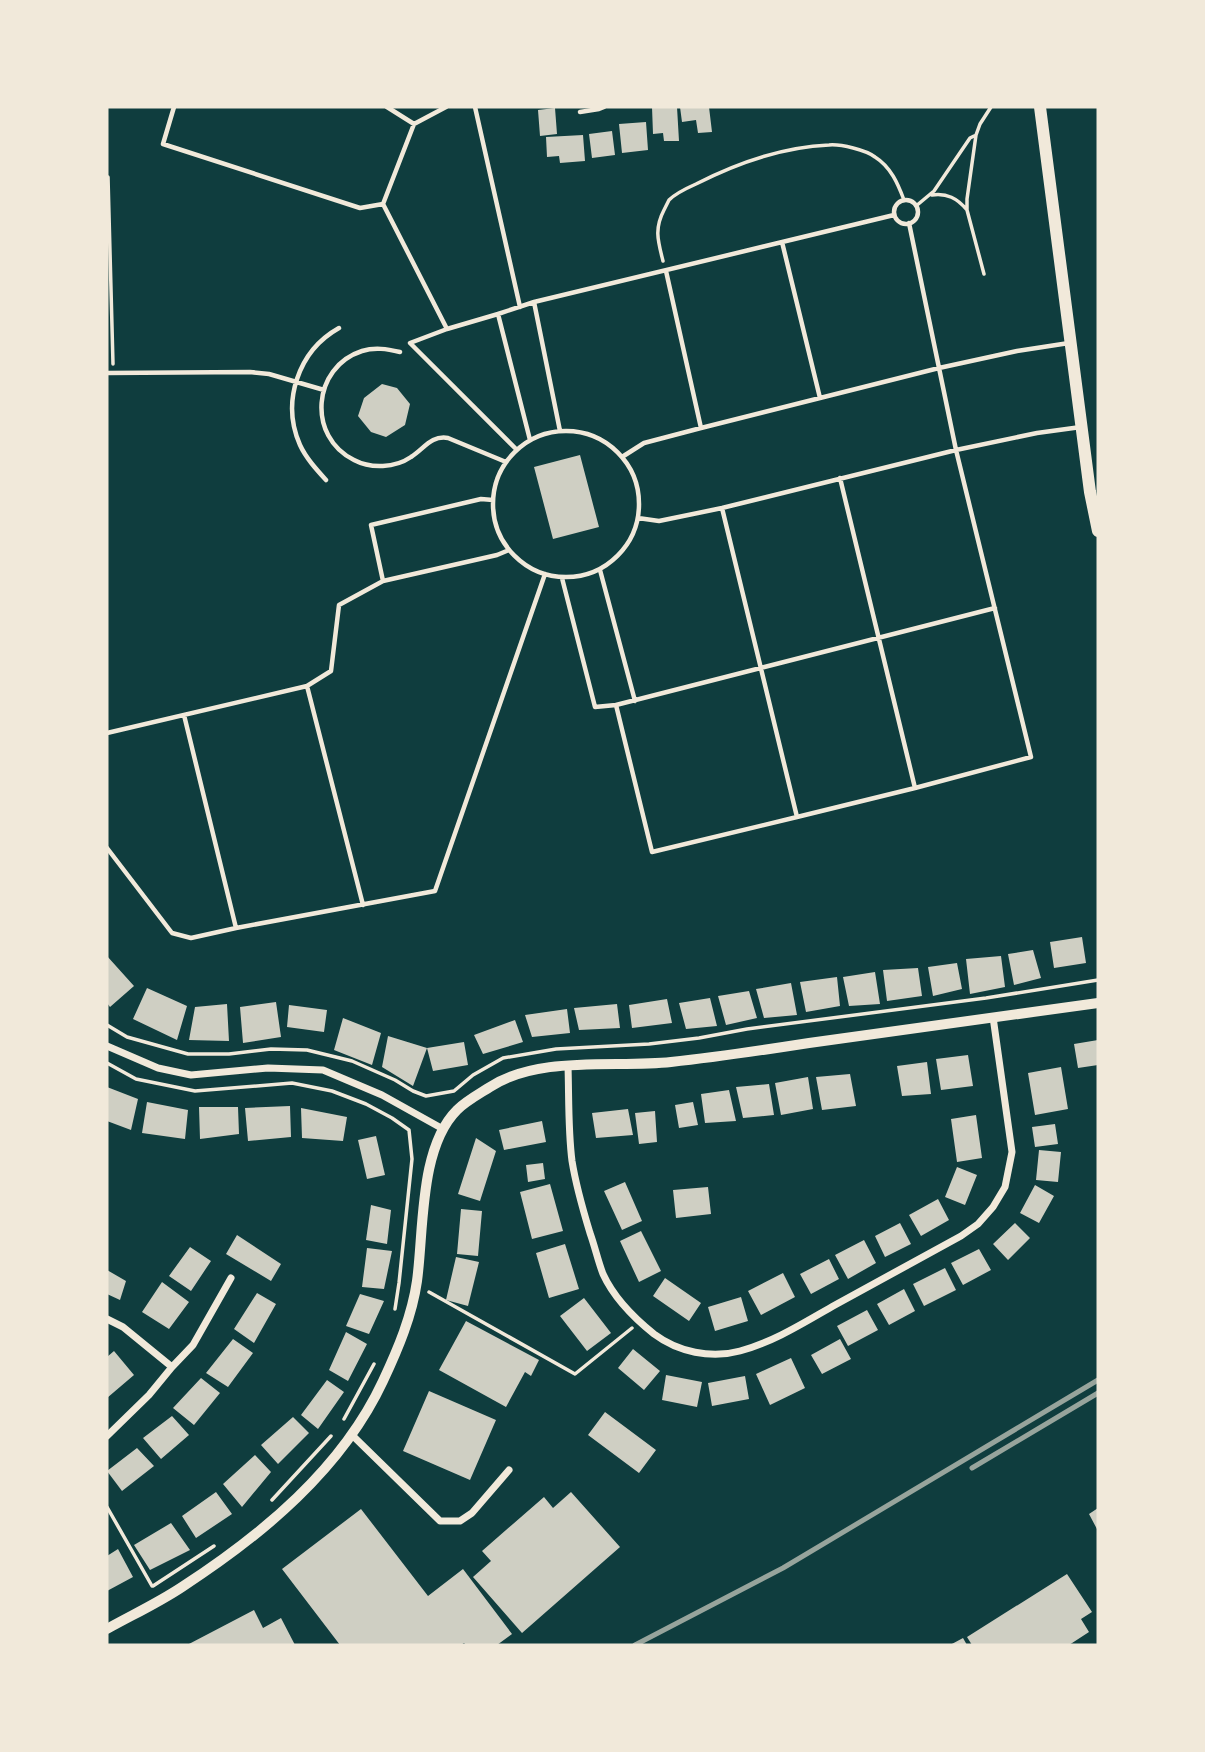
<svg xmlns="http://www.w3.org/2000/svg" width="1205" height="1752" font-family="'Times New Roman',serif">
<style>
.building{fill:#cfcfc3}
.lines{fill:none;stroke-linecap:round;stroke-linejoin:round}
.path{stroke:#f1e9da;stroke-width:3.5}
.service{stroke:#f1e9da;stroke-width:4.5}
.minor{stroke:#f1e9da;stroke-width:7}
.tertiary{stroke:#f1e9da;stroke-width:10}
.secondary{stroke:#f1e9da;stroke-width:12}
.rail{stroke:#97a49c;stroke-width:5}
</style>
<rect width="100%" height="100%" fill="#0f3d3e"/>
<path class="building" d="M652,107H677L679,141H664L663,133L653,134Z
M680,107H709L712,132L698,133L696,120L682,122Z
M555,108L557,134L540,136L538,110Z
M646,122L648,150L622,153L619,124Z
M612,131L615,155L592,158L589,134Z
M583,135L585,161L560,163L559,156L547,157L546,137Z
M382,384L397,388L410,404L405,425L386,437L371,432L358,416L364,398Z
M580,455L599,527L553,539L534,467Z
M1082,937L1086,963L1054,968L1050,942Z
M1033,950L1041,978L1014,985L1008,954Z
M107,956L134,986L110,1007L107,1003Z
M1001,956L1005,987L970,994L966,959Z
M957,963L962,989L933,996L928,967Z
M918,968L922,996L887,1001L883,970Z
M875,972L880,1004L849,1006L843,977Z
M837,977L840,1006L806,1012L800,982Z
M791,983L797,1015L764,1018L756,989Z
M147,988L187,1006L177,1040L133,1019Z
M749,991L757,1018L726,1025L718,996Z
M710,998L717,1026L686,1029L679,1003Z
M667,999L672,1023L632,1028L629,1005Z
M276,1002L281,1037L243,1043L240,1007Z
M227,1004L229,1041L189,1040L195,1007Z
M617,1004L620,1028L579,1030L574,1008Z
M289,1005L327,1010L324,1032L287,1027Z
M567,1009L570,1033L532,1037L525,1015Z
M343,1018L381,1033L372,1065L334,1050Z
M515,1020L523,1042L483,1054L474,1035Z
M388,1036L427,1048L413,1086L382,1067Z
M1098,1040V1065L1078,1068L1074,1044Z
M464,1042L468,1065L433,1071L427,1048Z
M968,1055L973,1086L941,1090L936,1059Z
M927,1062L931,1094L902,1096L897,1066Z
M1061,1067L1068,1109L1035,1115L1028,1073Z
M850,1074L856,1106L822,1110L816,1077Z
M808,1077L813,1109L781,1115L775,1083Z
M769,1084L774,1115L743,1118L736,1087Z
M107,1087L138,1099L131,1130L107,1121Z
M729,1090L736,1121L705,1123L701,1094Z
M147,1102L188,1110L185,1139L142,1133Z
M693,1102L698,1125L679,1128L675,1105Z
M290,1106L291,1137L248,1141L245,1108Z
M199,1107H238L239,1134L200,1139Z
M301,1108L347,1117L343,1141L302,1138Z
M628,1109L633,1135L596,1138L592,1113Z
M655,1111L657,1142L639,1144L635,1113Z
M976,1115L982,1158L957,1162L951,1119Z
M542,1121L546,1142L504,1150L499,1130Z
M1055,1124L1058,1144L1035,1147L1032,1127Z
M376,1136L385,1175L367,1179L358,1140Z
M476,1138L496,1151L480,1201L458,1194Z
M1039,1150L1061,1152L1058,1182L1036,1180Z
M543,1163L545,1179L528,1182L526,1165Z
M957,1167L977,1175L965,1205L945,1197Z
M625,1182L642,1221L622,1230L604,1191Z
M550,1184L563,1231L532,1239L520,1192Z
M1035,1185L1054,1196L1039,1223L1020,1213Z
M708,1187L711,1214L676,1218L673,1190Z
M938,1199L949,1220L921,1236L909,1215Z
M371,1205L391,1210L387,1244L366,1240Z
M461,1209L482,1211L478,1256L457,1254Z
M900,1223L911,1244L885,1257L875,1236Z
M1015,1223L1030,1238L1008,1260L993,1244Z
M641,1231L661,1271L639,1282L620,1241Z
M237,1235L281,1264L271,1281L226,1254Z
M864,1240L876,1263L848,1279L835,1255Z
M565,1244L579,1289L549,1298L536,1253Z
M190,1247L211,1261L191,1291L169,1276Z
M367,1248L392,1251L384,1289L362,1287Z
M979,1249L991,1270L963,1285L951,1263Z
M456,1257L479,1262L468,1306L446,1300Z
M829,1259L839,1279L811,1294L800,1274Z
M945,1268L956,1290L924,1306L913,1284Z
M107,1270L126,1281L120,1300L107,1294Z
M783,1273L795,1297L761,1315L748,1291Z
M665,1278L701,1303L689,1321L653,1296Z
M162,1282L189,1302L169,1329L142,1312Z
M904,1289L915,1311L889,1325L877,1304Z
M257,1293L276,1304L254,1343L234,1329Z
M360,1294L384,1301L369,1334L346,1326Z
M741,1297L748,1321L715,1331L708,1307Z
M584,1298L611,1333L587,1351L560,1316Z
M867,1310L878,1330L848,1346L837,1326Z
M466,1321L539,1360L531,1376L525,1372L506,1407L439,1370Z
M346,1332L367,1344L348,1381L329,1370Z
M233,1339L253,1353L228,1387L206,1373Z
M840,1339L851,1359L822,1374L811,1355Z
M633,1349L660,1371L644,1390L618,1368Z
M114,1351L134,1375L107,1398V1357Z
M791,1358L805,1388L770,1405L756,1374Z
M666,1375L702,1382L697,1407L662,1400Z
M745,1376L749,1399L712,1406L708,1383Z
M201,1378L220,1393L194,1425L173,1408Z
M327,1380L344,1392L318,1429L301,1415Z
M429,1391L496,1420L470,1480L403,1451Z
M605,1412L656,1450L639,1473L588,1435Z
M172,1416L189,1435L161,1459L143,1438Z
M293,1417L309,1433L278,1464L261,1445Z
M137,1448L154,1466L122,1491L107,1471Z
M255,1455L271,1472L242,1507L223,1484Z
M216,1492L232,1514L196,1538L182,1516Z
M571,1492L620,1547L522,1633L473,1577L491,1561L482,1551L544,1497L553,1508Z
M1098,1508V1531L1089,1514Z
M361,1509L428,1596L463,1569L512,1634L497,1645H466L464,1643L461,1645H340L282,1569Z
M171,1523L190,1550L150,1570L134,1545Z
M118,1549L133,1577L107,1591V1556Z
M1067,1574L1092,1612L1081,1619L1089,1632L1069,1645H972L967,1637Z
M254,1610L263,1628L281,1618L295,1645H187Z
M963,1638L967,1645H950Z"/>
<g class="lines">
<path class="path" d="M108,177L113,364
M932,195C947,193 957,198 967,210
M916,206L934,191L970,138L974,136
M663,261C658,241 654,229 664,210C665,208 668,202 669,200C676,193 687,188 696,184C737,163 783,147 829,145C841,144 866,150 875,157C891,167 898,184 904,200
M984,274L967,210V199L976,135L980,124L991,107
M107,1025L127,1037L188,1054H229L271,1049L307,1050L352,1061L395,1080L413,1091L426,1096L454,1091L473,1075L503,1058L556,1049L649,1044L699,1038L747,1029L986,998L1098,980
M107,1063L136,1079L195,1091L292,1083L332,1091L366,1104L392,1118L409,1130L412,1159L399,1283L395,1309
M429,1292L575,1374L632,1328
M344,1419L374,1364
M272,1500L331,1436
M107,1507L152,1586
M153,1586L214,1546"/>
<path class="service" d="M174,107L163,144L360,208L383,204L414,124L387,107
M475,107L520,307
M580,112L599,109L604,107
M414,124L446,107
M894 212a12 12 0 1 1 24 0a12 12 0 1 1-24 0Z
M383,204L447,329
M909,223L956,450L1031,757L915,788
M782,242L820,398
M666,271L701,428
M534,302L894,215
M498,314L447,329L410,343L517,450
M400,352C387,349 375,347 362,351C312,367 307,437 354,460C371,469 395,468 411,457C424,449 431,435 448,438L506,462
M107,373L250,372L269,374L324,390
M493 504a73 73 0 1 1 146 0a73 73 0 1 1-146 0Z
M530,440L498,314L534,302L560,431
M622,457L644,443L701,428L939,368L1017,351L1069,343
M326,480C316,469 306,458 300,445C281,402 298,351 339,328
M722,508L797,817L915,788L840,478
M638,518L659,521L722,508L956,450L1037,433L1081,427
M600,570L635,701
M562,578L595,707L616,705L652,852L797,817
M383,581L371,525L481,499L493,500
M616,705L995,608
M184,715L236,928
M107,733L307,686
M107,848L172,933L191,938L236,928L435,891L545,574
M363,905L307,686L331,671L339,605L383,581L497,555L509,550"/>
<path class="minor" d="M107,1046L158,1068L191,1075L268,1068L323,1070L382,1095L443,1129
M568,1066C569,1097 568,1130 572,1161C576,1186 583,1210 590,1233C595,1247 598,1261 603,1274C614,1298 634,1318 654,1334C678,1352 711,1359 740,1351C774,1342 805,1322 835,1305C877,1282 919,1259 961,1236L978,1224L993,1207L1005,1187L1012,1152L993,1017
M107,1319L123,1327L172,1367
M352,1435L440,1521H460L472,1513L509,1470
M107,1436L149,1395L172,1367L193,1345L231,1278"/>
<path class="tertiary" d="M107,1629C132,1615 158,1603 182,1587C262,1535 342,1469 383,1381C398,1349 412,1316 417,1281C424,1230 419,1148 457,1110C466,1101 479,1094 490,1087C539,1055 615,1068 671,1062C718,1057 764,1050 809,1043C906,1030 1002,1016 1098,1003"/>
<path class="secondary" d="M1040,107L1090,492L1098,531"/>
<path class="rail" d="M972,1468L1098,1393
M635,1645L783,1568L1098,1380"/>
</g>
<rect width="1205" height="1752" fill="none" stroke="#f1e9da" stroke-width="217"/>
</svg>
